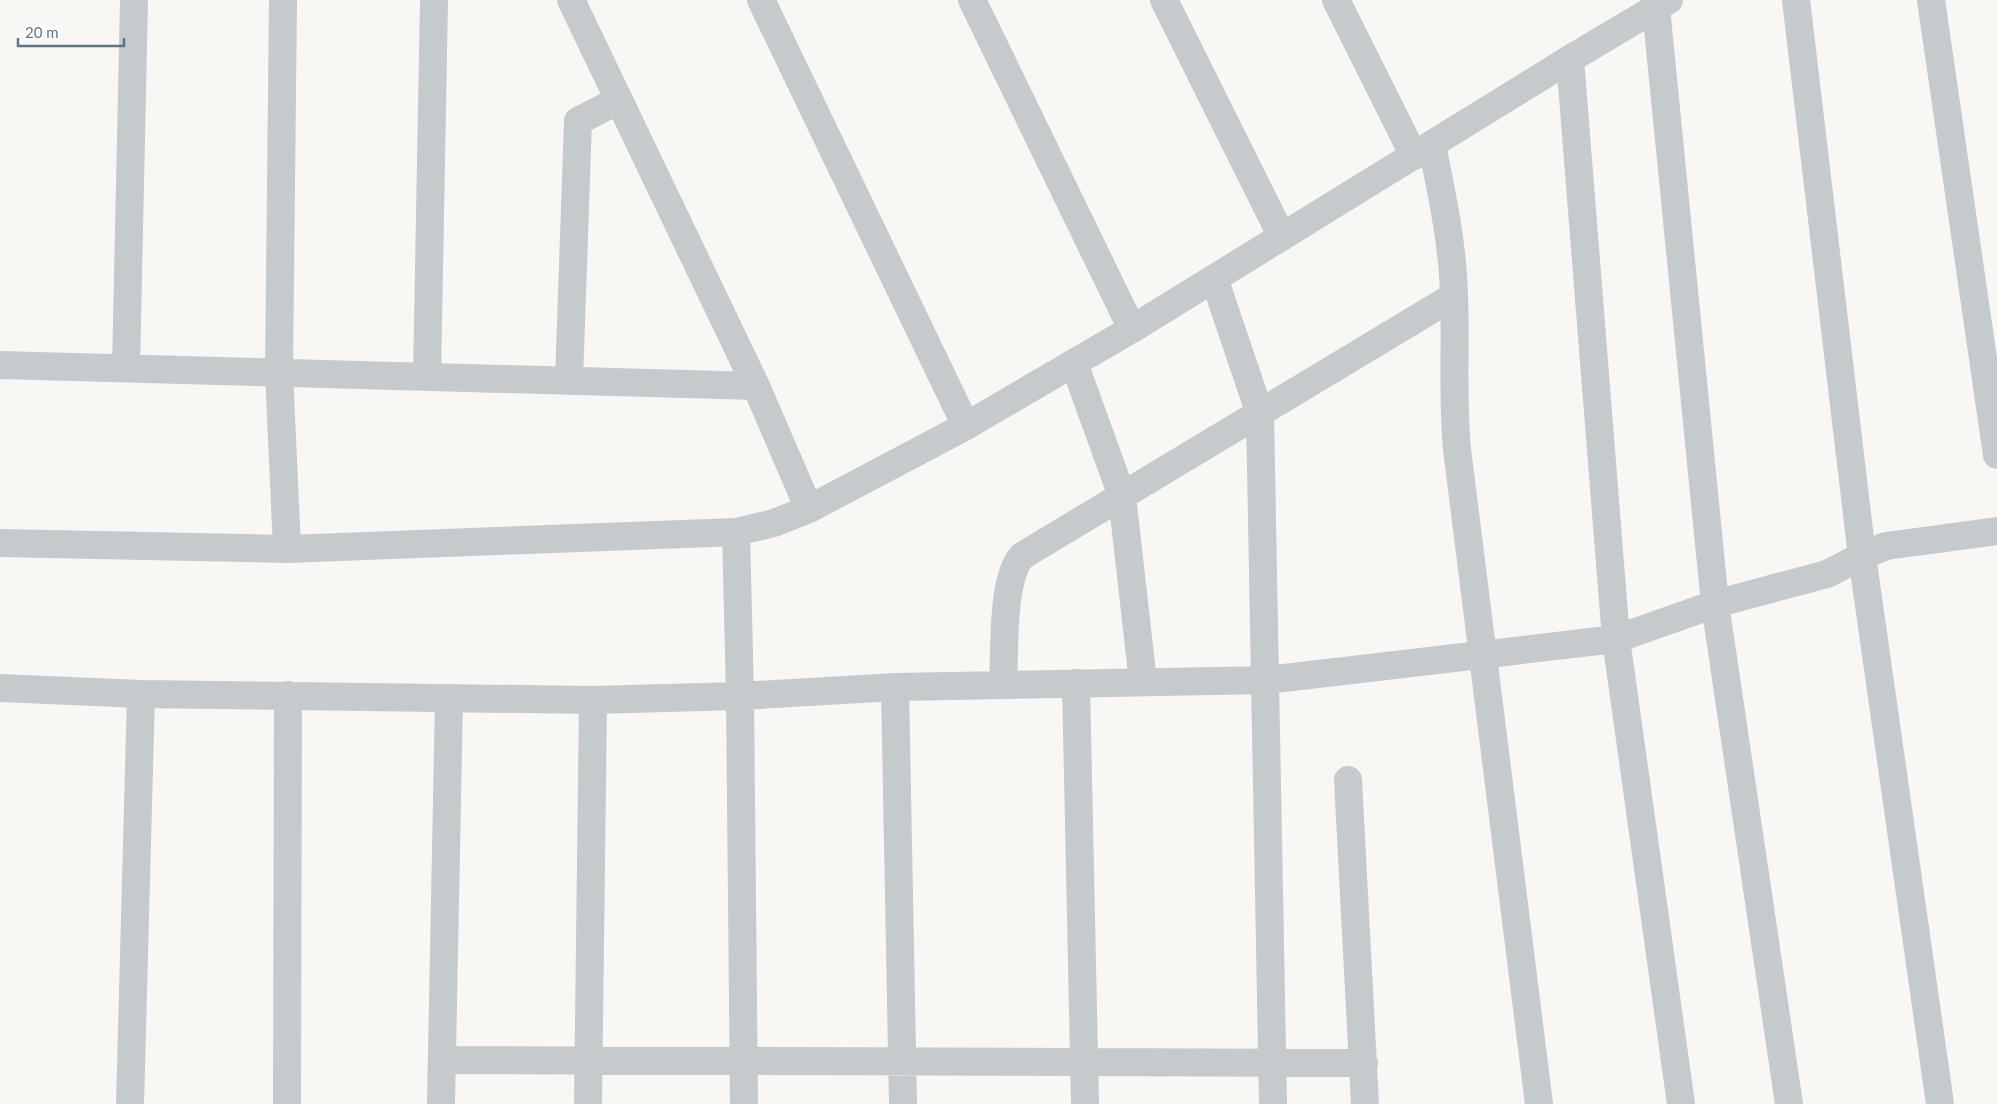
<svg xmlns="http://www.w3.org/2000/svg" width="1997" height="1104" font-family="Lato,sans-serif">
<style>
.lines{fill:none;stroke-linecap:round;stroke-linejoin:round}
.street{stroke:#c5cacd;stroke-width:28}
</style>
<rect width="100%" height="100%" fill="#f8f7f4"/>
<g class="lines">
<path class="street" d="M283,0L279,372L287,549
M571,0L756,386L809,509
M761,0L966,426
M972,0L1132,329
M1164,0L1282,237
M1336,0L1414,156
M1796,0L1862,556L1940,1104
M1931,0L1997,455
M1656,8L1715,604L1789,1104
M1570,59L1616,639L1681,1104
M1432,145C1442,196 1453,245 1454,296C1456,347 1452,398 1457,449L1539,1104
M1214,278L1260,414L1273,1104
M1074,363L1122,496L1143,682
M0,365L756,386
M126,368L134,0
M427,377L434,0
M569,381L578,121L619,100
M736,532L740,696L744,1104
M0,543L287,549L736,532L774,523L809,509L966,426L1132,329L1570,59L1669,0
M1076,683L1085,1104
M1003,685C1005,653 1001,579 1022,556L1454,296
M895,687L903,1104
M0,688L141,694L593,700L740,696L895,687L1266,680L1616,639L1715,604L1827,574L1862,556L1886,546L1997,531
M1348,780L1365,1104
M442,1060L1364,1063
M130,1104L141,694
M287,1104L288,695
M441,1104L449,698
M588,1104L593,700"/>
</g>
<path d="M18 38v8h106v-8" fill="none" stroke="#607582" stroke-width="2.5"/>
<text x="25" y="38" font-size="15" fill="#607582" stroke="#ffffff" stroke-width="4" paint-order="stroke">20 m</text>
</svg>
